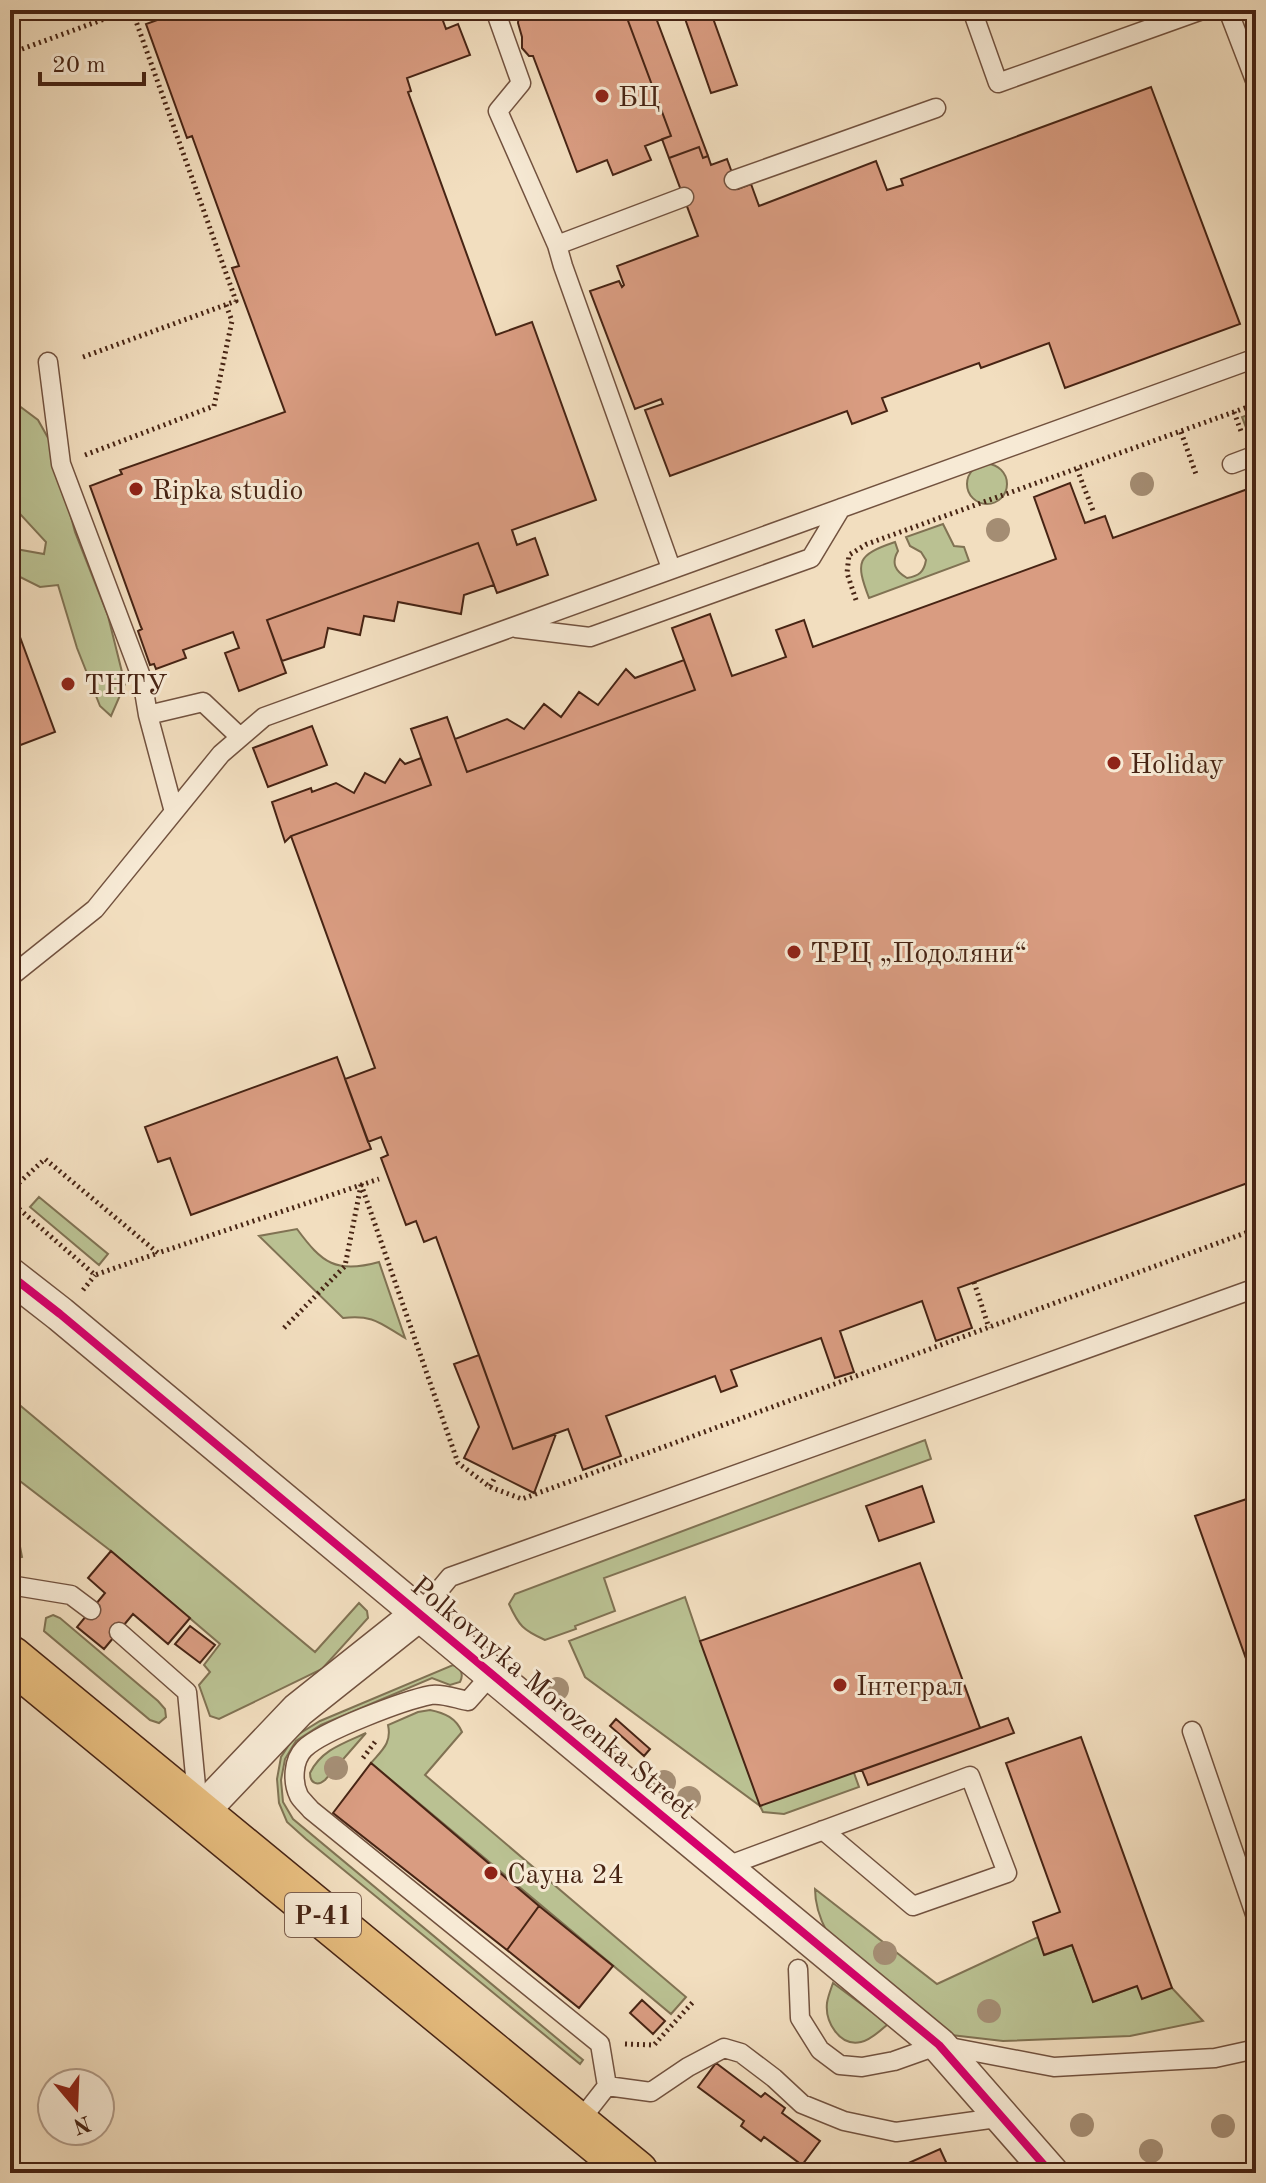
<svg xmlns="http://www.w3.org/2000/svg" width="1266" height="2183" font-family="'Old Standard TT',serif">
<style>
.green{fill:#bac192;stroke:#807253;stroke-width:2}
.building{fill:#d99c81;stroke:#472414;stroke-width:2}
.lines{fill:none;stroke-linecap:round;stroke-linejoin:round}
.service-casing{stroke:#72523f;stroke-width:21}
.minor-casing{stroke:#72523f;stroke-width:37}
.primary-casing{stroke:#472414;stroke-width:47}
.path{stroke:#472414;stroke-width:5;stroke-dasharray:2 4;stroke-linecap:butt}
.service{stroke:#f7ead5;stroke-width:18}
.minor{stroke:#f7ead5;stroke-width:34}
.primary{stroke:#e9bf80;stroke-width:44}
.cycleway-casing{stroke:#f7ead5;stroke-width:13}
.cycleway{stroke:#d6006c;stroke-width:8}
.tree{fill:#a48d73}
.poi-dot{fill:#8f2418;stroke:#f7ead5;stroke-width:3}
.labels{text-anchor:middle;stroke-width:6;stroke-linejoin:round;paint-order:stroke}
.shield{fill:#f7ead5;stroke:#7c5f4e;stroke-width:2}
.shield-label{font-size:26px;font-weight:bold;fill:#472414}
.poi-label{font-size:28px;fill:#472414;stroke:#f7ead5;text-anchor:start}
.street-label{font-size:28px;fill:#472414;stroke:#f7ead5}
</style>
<rect width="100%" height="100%" fill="#f2debf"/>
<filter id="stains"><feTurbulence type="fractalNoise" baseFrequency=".0025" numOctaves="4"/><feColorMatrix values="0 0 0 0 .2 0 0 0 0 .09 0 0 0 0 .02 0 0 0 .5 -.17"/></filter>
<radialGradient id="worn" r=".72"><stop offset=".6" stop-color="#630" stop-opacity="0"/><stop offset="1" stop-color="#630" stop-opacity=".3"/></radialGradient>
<path class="green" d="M10,399L38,420L52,445L75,532L108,616L125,684L111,716L100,706L77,648L58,585L40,587L14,574L10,563V548L44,554L46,542L20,514L10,498Z
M1256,412V442L1252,443L1242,417Z
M967 484a20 20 0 1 1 40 0a20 20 0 1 1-40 0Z
M943,524L954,546L964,547L969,561L869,598C855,561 857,555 895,542L898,551C891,563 895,571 907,578C919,576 924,572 926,560L921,552L910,546L906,537Z
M39,1197L108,1254L99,1265L30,1207Z
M297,1229C322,1263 336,1274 379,1262L405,1338C381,1324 373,1314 343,1318L259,1236Z
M10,1397L315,1652L359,1603L367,1611L368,1618L322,1669L219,1719L210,1716L199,1685L210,1672L204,1665L220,1644L111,1551L12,1475L10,1476Z
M925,1440L931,1459L604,1578L615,1611L575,1626L576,1629L545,1640C523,1630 519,1626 509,1604L515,1594Z
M10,1529L18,1536L22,1557L10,1559Z
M685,1597L700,1641L854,1773L859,1787L784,1814L763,1812L760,1806L585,1677L569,1641Z
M53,1615L60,1618L158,1701L165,1709L166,1717L159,1723L150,1720L44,1631L46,1618Z
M453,1665C461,1668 464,1674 460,1682L450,1685L432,1678L321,1725L296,1741L285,1759L281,1780L283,1802L293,1819L583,2060L580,2064L306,1839L287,1822L279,1803L277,1779L281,1757L294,1737L320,1721Z
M430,1710C445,1713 456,1718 462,1732L425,1775L686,1997L671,2014L371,1763C382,1750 392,1743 388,1725L418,1712Z
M366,1733L325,1780C318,1786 310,1784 310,1773C321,1750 344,1743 366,1733Z
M815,1889L937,1984L1038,1937L1045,1955L1072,1945L1093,2002L1137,1986L1172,1988L1203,2021L1130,2036L1003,2041L951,2035L827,1932C819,1917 815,1905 815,1889Z
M833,1983L888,2024C881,2030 871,2040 861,2042C839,2047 825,2021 827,2003C828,1996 831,1989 833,1983Z"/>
<path class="building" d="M185,10H439L446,29L458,24L470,55L407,78L411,91L408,92L496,335L532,322L596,500L512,530L517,545L535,538L548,575L497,593L478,543L267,620L286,673L239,691L225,653L239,648L233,632L183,650L186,658L156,669L154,664L150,665L138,631L142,629L141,627L90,486L122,474L120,470L285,412L232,268L239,266L192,136L187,138L146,24Z
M522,10H624L671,136L645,146L651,160L613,175L607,160L577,172L533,56H529L522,48V37L518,23L519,14Z
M624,10H653L708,156L703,158L699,147L669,158L662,139L671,136Z
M682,10H710L737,85L711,93Z
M1151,87L1240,324L1065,388L1049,343L981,368L979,363L882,398L887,411L852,424L847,411L670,476L645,410L663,404L661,399L635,409L590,291L619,281L622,287L624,285L617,266L698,236L669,158L699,147L703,158L708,156L711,165L727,159L738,189L751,184L759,206L876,161L887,190L903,185L901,179Z
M1070,483L1085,523L1105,516L1113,538L1256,486V1180L958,1288L972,1328L936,1341L922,1301L840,1331L854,1372L835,1378L821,1338L731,1370L737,1386L721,1392L715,1376L606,1416L621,1456L583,1470L568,1429L513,1449L436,1237L424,1242L416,1221L406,1225L381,1158L388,1155L381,1137L368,1142L345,1079L375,1068L291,836L431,785L411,729L447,717L467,772L695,690L672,628L710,614L732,676L786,657L776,630L804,620L813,647L1056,559L1034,497Z
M478,543L494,585L464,595L461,614L398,602L394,621L364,616L360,635L328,628L324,647L282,661L267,620Z
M10,610L55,732L10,749Z
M684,660L695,690L467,772L455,739L507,719L524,729L544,704L561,717L579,692L598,705L626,669L635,678Z
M312,726L327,765L268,787L253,748Z
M421,758L431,785L291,836L285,842L272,802L311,788L312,792L336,783L354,793L365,773L385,783L400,759L405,764Z
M337,1057L371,1149L191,1215L170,1158L158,1162L145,1127Z
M479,1355L513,1449L556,1434L534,1493L464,1458L479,1427L454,1364Z
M922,1486L934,1522L879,1541L866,1506Z
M1256,1496V1681H1254L1195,1516Z
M111,1551L190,1618L168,1644L133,1614L104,1649L77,1627L105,1593L88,1578Z
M920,1563L980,1728L760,1806L700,1641Z
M190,1626L215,1645L200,1663L175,1644Z
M1008,1718L1014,1733L868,1785L862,1770Z
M616,1719L650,1749L644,1756L610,1726Z
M1081,1737L1172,1988L1142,1999L1137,1986L1093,2002L1072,1945L1044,1955L1033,1922L1060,1912L1006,1763Z
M371,1763L539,1906L507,1950L333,1813Z
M539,1906L613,1966L579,2008L507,1950Z
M642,2000L665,2021L653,2034L630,2013Z
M716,2063L761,2097L765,2093L785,2108L782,2113L820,2141L802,2165L764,2137L761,2141L741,2126L744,2121L698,2087Z
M940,2149L951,2173H886Z"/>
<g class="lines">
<g class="service-casing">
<path id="service" d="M495,10L521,83L498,111L557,245L563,266L671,568
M972,10L998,83L1202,10
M1228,10L1256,83
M734,180L936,108
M557,245L684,197
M48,362L61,464L142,679L148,715L174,812
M1232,464L1256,455
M516,628L590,637L811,558L841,508
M148,715L203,702L240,737
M10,977L95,909L221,754L264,717L1256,358
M10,1585L71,1595L91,1610
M420,1613L450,1577L1256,1288
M119,1632L187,1692L198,1807
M491,1675L468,1701C457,1699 442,1693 431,1695C405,1700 322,1731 304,1749C293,1760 292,1782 299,1796C302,1801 308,1806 311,1810L600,2044L607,2086L578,2123
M1192,1731L1256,1917
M724,1867L970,1776L1007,1873L913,1906L823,1830
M798,1969L800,2018L820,2050L840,2065L862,2067L894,2061L939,2045L1054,2067L1215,2058L1256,2049
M607,2086L651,2092L688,2067L724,2048L741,2053L774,2078L802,2104L844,2121L896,2132L1004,2117"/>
</g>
<g class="minor-casing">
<path id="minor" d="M10,1275L60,1314L608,1771L939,2045L1051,2173
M199,1814L298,1710L420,1613"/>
</g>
<g class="primary-casing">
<path id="primary" d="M10,1658L636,2173"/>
</g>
<path class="path" d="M22,49L129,10
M83,357L236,301L132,10
M1234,412L1242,434
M1181,432L1197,477
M85,455L214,406L232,321L226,305
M1077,469L1094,513
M856,600L847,573L849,555L867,544L1256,404
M361,1184L458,1463L490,1487L494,1479
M10,1191L45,1159L158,1253L379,1179
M10,1201L95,1275L158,1253
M974,1282L989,1328
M83,1290L95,1275
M284,1328L345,1266L361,1185
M490,1487L522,1499L1256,1229
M363,1758L375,1742
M625,2044L654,2045L693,2002"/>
<use href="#service" class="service"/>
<use href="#minor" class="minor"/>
<use href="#primary" class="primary"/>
<g class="cycleway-casing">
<path id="cycleway" d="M10,1275L60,1314L608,1771L939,2045L1051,2173"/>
</g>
<use href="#cycleway" class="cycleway"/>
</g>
<g class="tree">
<circle cx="1142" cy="484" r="12"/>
<circle cx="998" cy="530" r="12"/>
<circle cx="557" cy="1689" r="12"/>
<circle cx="336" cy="1768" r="12"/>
<circle cx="664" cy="1782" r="12"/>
<circle cx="689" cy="1798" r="12"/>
<circle cx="885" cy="1953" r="12"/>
<circle cx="989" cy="2011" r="12"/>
<circle cx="1082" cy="2125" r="12"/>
<circle cx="1223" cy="2126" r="12"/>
<circle cx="1151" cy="2151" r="12"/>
</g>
<g class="poi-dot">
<circle cx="602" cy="96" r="8"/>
<circle cx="136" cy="489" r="8"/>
<circle cx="68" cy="684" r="8"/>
<circle cx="1114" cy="763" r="8"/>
<circle cx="794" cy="952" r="8"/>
<circle cx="840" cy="1685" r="8"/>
<circle cx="491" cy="1873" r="8"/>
</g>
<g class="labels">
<rect class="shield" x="285" y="1893" width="76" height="44" rx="6"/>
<g class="shield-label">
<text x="323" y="1924">Р-41</text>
</g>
<g class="poi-label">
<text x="618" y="106">БЦ</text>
<text x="152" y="499">Ripka studio</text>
<text x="84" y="694">ТНТУ</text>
<text x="1130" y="773">Holiday</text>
<text x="810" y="962">ТРЦ „Подоляни“</text>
<text x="856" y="1695">Інтеграл</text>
<text x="507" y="1883">Сауна 24</text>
</g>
<g class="street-label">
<text transform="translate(554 1697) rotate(40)" y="10">Polkovnyka Morozenka Street</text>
</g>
</g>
<rect width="1266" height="2183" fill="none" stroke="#f2debf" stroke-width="40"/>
<rect x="12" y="12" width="1242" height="2159" fill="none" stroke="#472414" stroke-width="4"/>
<rect x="20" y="20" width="1226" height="2143" fill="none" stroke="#472414" stroke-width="2"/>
<g transform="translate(76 2107) rotate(161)"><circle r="38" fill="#f7ead5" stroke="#b19b88" stroke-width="2"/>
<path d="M0-6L14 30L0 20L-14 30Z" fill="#8f2418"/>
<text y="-12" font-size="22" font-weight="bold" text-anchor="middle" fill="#472414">N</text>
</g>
<path d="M40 72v12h104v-12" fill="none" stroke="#472414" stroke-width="4"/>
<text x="52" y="72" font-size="24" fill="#472414" stroke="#f7ead5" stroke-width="6" paint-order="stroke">20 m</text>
<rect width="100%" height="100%" filter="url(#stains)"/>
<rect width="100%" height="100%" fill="url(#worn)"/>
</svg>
